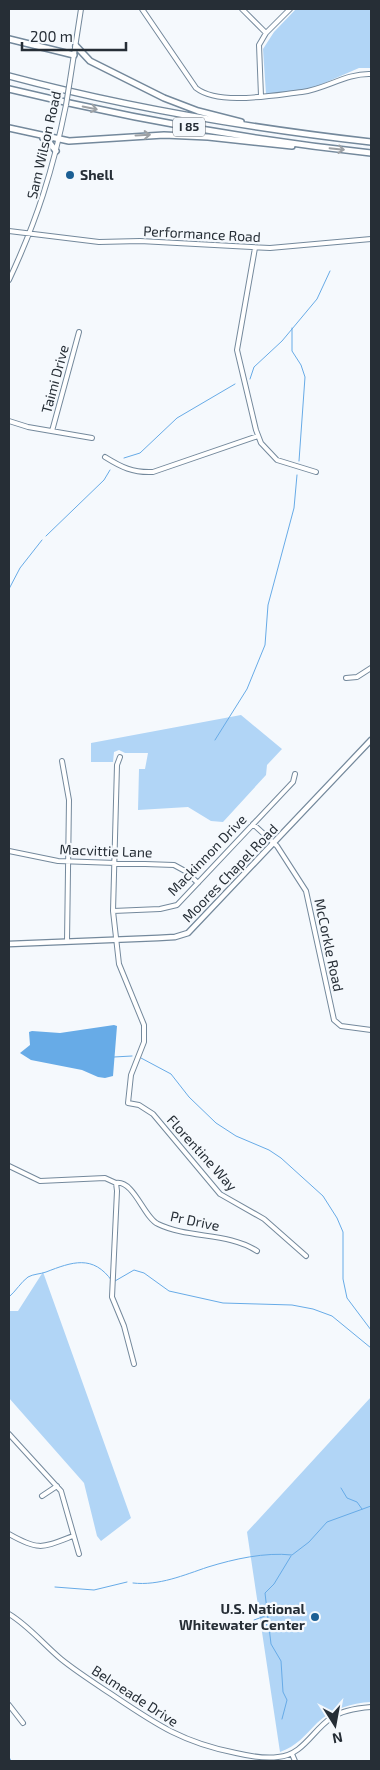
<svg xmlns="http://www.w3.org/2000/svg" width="380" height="1770" font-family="'Exo 2',sans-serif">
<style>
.green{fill:#b1d5f6}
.water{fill:#67abe7}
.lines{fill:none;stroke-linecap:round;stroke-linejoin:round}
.stream{stroke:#67abe7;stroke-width:1}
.minor-casing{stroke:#74899c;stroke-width:6}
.major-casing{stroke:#74899c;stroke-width:7}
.highway-casing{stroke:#74899c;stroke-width:8}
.minor{stroke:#fff;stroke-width:4}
.major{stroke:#fff;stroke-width:4.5}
.highway{stroke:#fff;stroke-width:5}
.minor-bridge-casing{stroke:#74899c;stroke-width:6;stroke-linecap:butt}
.minor-bridge{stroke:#fff;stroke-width:4}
.oneway{stroke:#9da1a5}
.poi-dot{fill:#1b5f94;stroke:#f5f9fd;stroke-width:2}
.labels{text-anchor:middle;stroke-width:4.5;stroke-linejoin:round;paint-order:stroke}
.shield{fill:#f5f9fd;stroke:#646b72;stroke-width:1}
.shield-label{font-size:12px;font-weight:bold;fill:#262e36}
.street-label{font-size:14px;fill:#262e36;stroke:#f5f9fd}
.poi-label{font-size:14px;font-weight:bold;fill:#262e36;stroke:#f5f9fd;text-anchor:start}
</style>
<rect width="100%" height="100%" fill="#f5f9fd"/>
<path class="green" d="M296,9H371V68H359L306,91L266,94L263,49L274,32Z
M241,715L282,749L267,765L266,775L223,822L211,821L188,807L138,810L139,769H145L148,753H125L119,750L114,752L113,762H91V743Z
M43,1272L131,1518L101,1541L97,1536L84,1483L9,1398V1311H18Z
M371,1397V1702C351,1703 332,1709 317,1723C304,1736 297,1746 280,1752L247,1532Z"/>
<path class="water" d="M114,1025L117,1026L113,1076L105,1078L98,1077L82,1070L31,1060L20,1053L30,1045L29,1032L32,1031L60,1033Z"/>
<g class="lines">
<path class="stream" d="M292,328V351L301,365L305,377L299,461
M250,379L254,367L282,341L317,299L330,271
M124,458L140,453L177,418L235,384
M46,536L104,480L110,470
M9,589L20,568L42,540
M215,740L247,689L265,645L268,605L294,508L297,475
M114,1057L132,1056
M141,1058L171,1074L189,1097L216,1123L236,1136L269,1150L281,1158L323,1196L337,1218L343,1232V1279L347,1298L371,1330
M115,1281L134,1270L144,1273L169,1291L223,1303L292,1305L313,1309L332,1316L371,1348
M9,1297C16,1291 21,1282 28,1277C33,1274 41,1274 46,1272C72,1262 93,1254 112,1281
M341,1488L347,1498L357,1502L362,1509
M133,1583C159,1586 184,1575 208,1567C234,1559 265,1552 292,1555L309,1542L327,1522L371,1506
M55,1587L94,1590L127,1582
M254,1620L265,1616L267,1612
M253,1630L256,1626L269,1624
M282,1719L287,1700L283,1692L281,1661L271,1644L265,1593L274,1584L291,1556
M9,1757L11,1761"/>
<g class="minor-casing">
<path id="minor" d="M142,9L196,88C219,106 273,95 302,92C326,89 346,73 371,74
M242,9L266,33
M70,80L81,9
M261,96L259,45L266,33L290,9
M9,231L99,242L140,241L270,248L371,239
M255,248L237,350L256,430L261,443L277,460L316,472
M9,280C37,220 53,170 66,105
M9,421L28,427L92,438
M52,431L79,332
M105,457C121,467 133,473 153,472L258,436
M346,678L357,677L371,668
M120,757L117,765L113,911L119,964L144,1025V1042L131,1075L128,1103L139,1105L153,1114L220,1194L264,1219L306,1256
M62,761L69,800L67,941
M253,824L277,846L306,891L334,1020L341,1026L371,1030
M9,851L58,861L174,865L185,871L198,883
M113,911L160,909L177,905L293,782L295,774
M9,1166L40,1181L105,1178L116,1183L117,1191L112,1297L124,1326L134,1364
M116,1183C134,1180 144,1218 158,1224C189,1239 228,1232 257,1251
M9,1434L61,1491L79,1554
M42,1496L57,1486
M9,1534C39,1551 42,1548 73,1536
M9,1614C29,1626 43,1644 61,1659C77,1672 96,1684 114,1696C157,1725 184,1743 236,1753C249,1756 264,1759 278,1757C303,1755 312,1731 331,1718C342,1710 358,1708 371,1707
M9,1705L23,1723
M292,1754L295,1761"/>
</g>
<g class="major-casing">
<path id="major" d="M9,944L158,938L175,937L188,933L371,740"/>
</g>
<g class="highway-casing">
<path id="highway" d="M9,39L74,55
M76,46L90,61L164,98L198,111L241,122
M9,76C128,108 249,128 371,142
M9,89C128,118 249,140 371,153
M9,128L69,141L164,135L208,137L292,146
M43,138L49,142L56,151"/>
</g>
<use href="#minor" class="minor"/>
<use href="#major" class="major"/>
<use href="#highway" class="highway"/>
<g class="minor-bridge-casing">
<path id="minor-bridge" d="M66,105L70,80"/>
</g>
<use href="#minor-bridge" class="minor-bridge"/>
</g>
<defs><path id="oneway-shaft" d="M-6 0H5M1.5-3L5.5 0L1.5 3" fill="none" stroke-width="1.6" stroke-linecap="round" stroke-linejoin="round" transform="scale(1.25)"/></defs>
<g class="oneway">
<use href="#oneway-shaft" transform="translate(90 108) rotate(12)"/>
<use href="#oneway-shaft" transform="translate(143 135) rotate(-3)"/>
<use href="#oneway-shaft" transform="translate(337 149) rotate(6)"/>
</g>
<g class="poi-dot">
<circle cx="70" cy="175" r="5"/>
<circle cx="315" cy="1617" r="5"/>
</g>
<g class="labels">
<rect class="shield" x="173" y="117.5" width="32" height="19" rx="4"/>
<g class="shield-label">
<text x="189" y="131">I 85</text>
</g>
<g class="street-label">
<text transform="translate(44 145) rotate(-77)" y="5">Sam Wilson Road</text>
<text transform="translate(202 234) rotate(3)" y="5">Performance Road</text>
<text transform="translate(55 379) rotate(-75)" y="5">Taimi Drive</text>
<text transform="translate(106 851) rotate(2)" y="5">Macvittie Lane</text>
<text transform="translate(207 855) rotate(-46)" y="5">Mackinnon Drive</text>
<text transform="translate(230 873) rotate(-46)" y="5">Moores Chapel Road</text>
<text transform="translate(329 945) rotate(78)" y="5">McCorkle Road</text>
<text transform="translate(202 1153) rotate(48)" y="5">Florentine Way</text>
<text transform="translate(195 1221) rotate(12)" y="5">Pr Drive</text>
<text transform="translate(135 1696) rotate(33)" y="5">Belmeade Drive</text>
</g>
<g class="poi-label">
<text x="80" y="180">Shell</text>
<text x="305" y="1614" text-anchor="end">U.S. National<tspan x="305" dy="16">Whitewater Center</tspan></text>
</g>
</g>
<rect width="380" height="1770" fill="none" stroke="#262e36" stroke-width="20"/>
<g transform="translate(335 1725) rotate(169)" stroke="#f5f9fd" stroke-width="4" paint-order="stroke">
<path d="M0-4L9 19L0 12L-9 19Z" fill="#262e36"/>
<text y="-8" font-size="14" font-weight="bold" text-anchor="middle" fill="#262e36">N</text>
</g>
<path d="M22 42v8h104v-8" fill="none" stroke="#262e36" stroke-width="2.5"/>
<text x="30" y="42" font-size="15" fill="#262e36" stroke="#f5f9fd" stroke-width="4" paint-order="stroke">200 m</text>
</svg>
